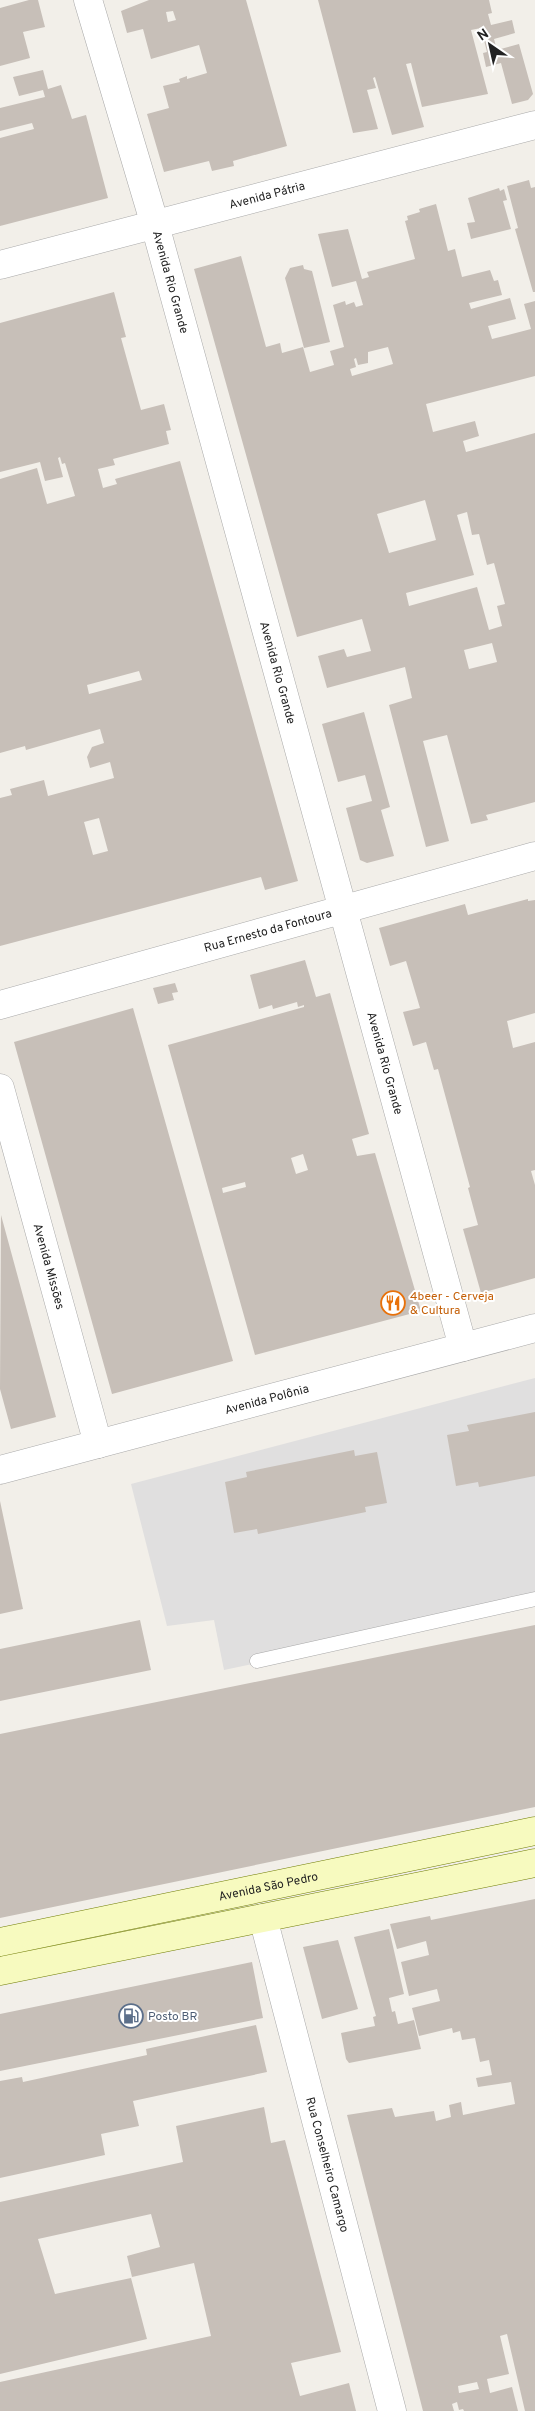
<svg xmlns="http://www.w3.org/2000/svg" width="535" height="2411" font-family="Overpass,sans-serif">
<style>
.residential{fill:#e0dfdf}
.building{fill:#c7bfb8;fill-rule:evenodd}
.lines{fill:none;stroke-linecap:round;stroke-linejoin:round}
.lane-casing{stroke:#a9a9a9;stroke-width:15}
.street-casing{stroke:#a9a9a9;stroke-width:29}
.secondary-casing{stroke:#707d05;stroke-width:29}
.lane{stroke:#fff;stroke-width:14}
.street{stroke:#fff;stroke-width:28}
.secondary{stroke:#f7fabf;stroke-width:28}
.labels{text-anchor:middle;stroke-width:4;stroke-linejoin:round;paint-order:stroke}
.street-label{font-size:12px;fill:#222;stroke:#fff}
.food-label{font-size:12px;fill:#c56008;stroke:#fff;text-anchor:start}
.service-label{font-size:12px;fill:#4e5e75;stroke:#fff;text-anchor:start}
</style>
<rect width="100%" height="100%" fill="#f2efe9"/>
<path class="residential" d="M535,1378V1605L224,1670L214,1620L167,1626L131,1484Z"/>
<path class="building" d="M29,0H38L45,27L23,32L30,58L0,66V8Z
M149,0H246L287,146L233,161L234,166L212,171L209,161L164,172L147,114L169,108L163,86L180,82L179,79L187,76V79L207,73L199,45L151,59L143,29L127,33L121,11ZM173,11L176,20L168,22L166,12Z
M318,0H489L492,13L488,14L491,25L512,20L515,33L494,39L497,50L519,44L533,94L528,100L512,104L501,63L486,67L483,53L487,52L481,28L471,30L488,94L422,107L411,63L406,64L424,127L392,135L375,77L373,78L376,88L367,90L378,129L353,133Z
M43,70L48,89L61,85L72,119L86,115L108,198L0,226V138L34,129L32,123L0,131V108L45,97L43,90L19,96L13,77Z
M529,180L531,188L535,187V292H533L515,229L518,228L507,186Z
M499,188L500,191L504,189L507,200L503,201L511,229L471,239L467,223L475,222L468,198Z
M436,204L448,251L455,249L462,277L490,270L494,281L498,280L502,295L469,303L471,309L510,298L516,319L488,326L492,339L531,329L524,304L535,301V376L426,404L433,432L475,421L479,436L463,441L466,452L535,433V802L486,815L488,820L471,824L447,735L423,741L449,841L426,847L389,705L412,698L405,667L327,688L318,656L344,649L347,657L371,651L362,619L297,637L194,269L241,256L266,347L280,343L282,353L303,347L310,372L334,365L330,351L344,347L333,305L345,301L346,305L354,302L356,307L363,305L356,281L332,287L318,234L348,229L362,279L369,277L367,272L415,259L405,221L408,220L407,216L420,212L419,209ZM388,347L393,364L352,376L350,369L356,367L354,359L356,358L358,365L368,363V352ZM425,500L436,540L389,553L377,514ZM467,512L472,535L479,534L487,565L494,563L505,604L497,606L502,626L489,630L477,587L409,606L406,593L474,575L457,515ZM492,643L497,662L469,669L464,650Z
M303,265L304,269L312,271L330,342L304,348L285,278L290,268Z
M114,292L126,337L121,338L141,410L164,404L171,430L166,431L169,444L113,459L115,465L98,469L103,488L117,484L115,479L180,461L298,881L265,890L261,877L0,946V798L12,795L10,789L44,780L48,796L114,778L110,762L90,768L87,757L92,747L104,743L100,729L26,750L25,746L0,753V479L37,468L47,504L75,496L65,463L62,464L60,457L58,458L63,477L45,481L40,462L0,472V323ZM139,671L142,680L89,694L87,685ZM99,818L108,851L93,855L84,822Z
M364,712L390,807L381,810L394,856L367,863L360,860L346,808L372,801L365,775L338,782L322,724Z
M528,899V901L535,900V1013L507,1021L513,1048L535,1042V1170L531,1171L535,1185V1278L481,1293L463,1229L478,1225L468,1188L470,1187L438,1069L434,1070L426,1042L413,1046L403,1012L420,1008L406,961L390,966L379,928L465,904L468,915Z
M305,960L316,997L330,993L369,1134L352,1139L357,1156L375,1153L421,1311L255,1355L168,1045L304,1007V1005L298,1007L297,1002L273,1009L272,1005L259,1009L250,975ZM303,1154L308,1170L296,1174L291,1158ZM245,1182L246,1187L223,1193L222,1188Z
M175,983L178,992L172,993L174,1000L158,1004L153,988Z
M133,1008L233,1361L112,1394L14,1042Z
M1,1215L56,1417L11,1429L0,1389Z
M535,1412V1476L479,1487L478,1482L456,1486L447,1435L469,1431L467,1425Z
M354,1450L355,1456L377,1452L387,1503L365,1507L366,1512L258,1534L257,1529L234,1533L225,1482L247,1477L246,1472Z
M0,1501L23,1609L0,1614Z
M140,1620L151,1670L0,1701V1649Z
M535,1625V1807L0,1918V1734Z
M535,1899V2411H525L507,2334L500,2336L509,2374L487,2379L490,2393L512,2387L518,2411H464L463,2409L459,2410L457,2402L452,2404L454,2411H423L347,2115L392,2108L395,2117L434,2111L436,2121L451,2117L449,2105L461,2102L463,2115L515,2104L511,2082L478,2087L476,2078L492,2075L489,2060L480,2062L475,2038L462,2040L460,2031L453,2033L452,2028L419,2036L412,2008L440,2001L437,1989L409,1996L401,1962L429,1955L426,1941L397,1949L390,1924L430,1916L431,1920ZM477,2382L479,2389L459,2393L458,2386Z
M389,1929L404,1994L389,1998L392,2012L395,2011L398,2024L414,2020L421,2049L349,2063L346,2059L341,2033L375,2026L373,2017L376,2016L354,1937Z
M338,1940L358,2009L322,2019L303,1947Z
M252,1962L263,2018L0,2071V2014Z
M256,2025L267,2072L133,2101L139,2126L101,2134L105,2155L0,2178V2081L22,2077L23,2082L147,2055L146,2049Z
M264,2107L271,2143L285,2140L341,2352L291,2363L300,2396L349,2383L356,2411H0V2382L211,2336L194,2263L132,2277L127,2256L160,2247L151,2214L38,2239L55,2294L131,2278L147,2339L0,2374V2202L183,2162L176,2126Z"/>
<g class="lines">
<g class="lane-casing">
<path id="lane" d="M257,1661L535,1599"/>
</g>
<g class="street-casing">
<g id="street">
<path id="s1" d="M88,0L155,225L463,1347"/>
<path id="s2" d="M0,265L535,125"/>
<path id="s3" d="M0,1005L535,856"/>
<path id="s4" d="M0,1088L98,1444"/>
<path id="s5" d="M0,1470L535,1328"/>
<path id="s6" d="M263,1918L392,2411"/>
</g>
</g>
<g class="secondary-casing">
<g id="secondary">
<path id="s7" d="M0,1942L535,1831"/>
<path d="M0,1971L535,1863"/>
</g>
</g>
<use href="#lane" class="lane"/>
<use href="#street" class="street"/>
<use href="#secondary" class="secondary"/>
</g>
<defs>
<g id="restaurant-ring" transform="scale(1.25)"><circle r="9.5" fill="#fff" stroke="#e8710a" stroke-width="1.5"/><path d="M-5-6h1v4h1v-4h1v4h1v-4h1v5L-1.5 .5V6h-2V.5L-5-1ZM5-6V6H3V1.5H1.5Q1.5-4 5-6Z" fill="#e8710a"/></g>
<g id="fuel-ring" transform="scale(1.25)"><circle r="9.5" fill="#fff" stroke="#5c6f8a" stroke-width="1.5"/><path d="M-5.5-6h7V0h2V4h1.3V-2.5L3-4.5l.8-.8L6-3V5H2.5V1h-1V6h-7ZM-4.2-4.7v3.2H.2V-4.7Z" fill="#5c6f8a"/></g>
</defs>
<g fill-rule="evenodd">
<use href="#restaurant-ring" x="393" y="1303"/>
<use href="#fuel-ring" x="131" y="2016"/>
</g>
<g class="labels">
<g class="street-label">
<text dy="4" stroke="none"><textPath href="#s2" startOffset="276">Avenida Pátria</textPath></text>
<text dy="4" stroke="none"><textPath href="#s1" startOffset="294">Avenida Rio Grande</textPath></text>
<text dy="4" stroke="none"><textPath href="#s1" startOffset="699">Avenida Rio Grande</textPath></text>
<text dy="4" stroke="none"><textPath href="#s3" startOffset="278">Rua Ernesto da Fontoura</textPath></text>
<text dy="4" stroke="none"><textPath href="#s1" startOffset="1104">Avenida Rio Grande</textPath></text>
<text dy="4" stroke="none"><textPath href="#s4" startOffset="185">Avenida Missões</textPath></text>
<text dy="4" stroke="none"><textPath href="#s5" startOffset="276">Avenida Polônia</textPath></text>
<text dy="4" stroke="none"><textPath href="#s7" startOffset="274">Avenida São Pedro</textPath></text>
<text dy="4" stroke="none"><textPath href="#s6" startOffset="255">Rua Conselheiro Camargo</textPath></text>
</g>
<g class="food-label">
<text x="410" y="1300">4beer - Cerveja<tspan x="410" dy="14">&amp; Cultura</tspan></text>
</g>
<g class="service-label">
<text x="148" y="2020">Posto BR</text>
</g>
</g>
<g transform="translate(490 45) rotate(326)" stroke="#ffffff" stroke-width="4" paint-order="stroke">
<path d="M0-4L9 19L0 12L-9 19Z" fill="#222222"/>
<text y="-8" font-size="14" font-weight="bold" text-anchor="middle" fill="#222222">N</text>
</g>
</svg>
